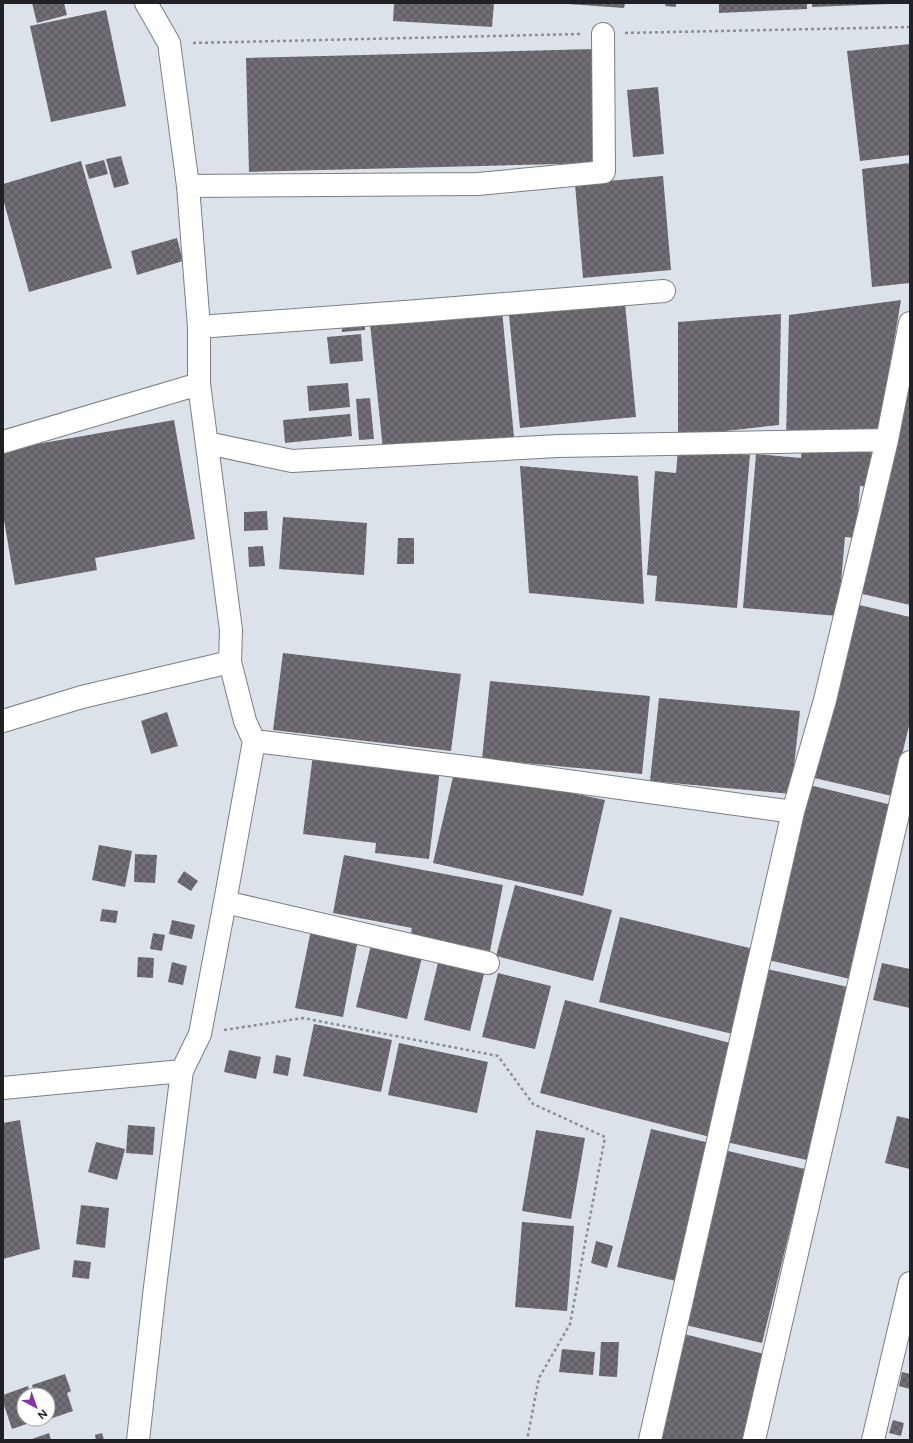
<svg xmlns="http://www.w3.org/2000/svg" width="913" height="1443" font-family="Figtree,sans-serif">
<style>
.building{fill:url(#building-cross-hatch)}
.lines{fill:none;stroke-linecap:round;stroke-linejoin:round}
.minor-casing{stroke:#7a7f86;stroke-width:24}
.path{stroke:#8a8e93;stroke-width:2.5;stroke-dasharray:3 3;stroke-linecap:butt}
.minor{stroke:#fff;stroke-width:22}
</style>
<defs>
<pattern id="building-cross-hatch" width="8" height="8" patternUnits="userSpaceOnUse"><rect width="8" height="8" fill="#666269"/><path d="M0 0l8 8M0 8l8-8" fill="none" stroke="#7c787e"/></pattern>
</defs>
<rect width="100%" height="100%" fill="#dce2e9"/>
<path class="building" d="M32,3H64L67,15L37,23Z
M394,3H494L492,27L393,21Z
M568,3H625L624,8L568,4Z
M666,3H676V7L665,6Z
M719,3H807V9L719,13Z
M812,3H889V4L812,7Z
M106,10L126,106L51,122L30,26Z
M910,44V155L860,161L847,51Z
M595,49L597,163L249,172L246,58Z
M658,87L664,154L633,157L627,90Z
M121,156L129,184L114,188L106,159Z
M104,160L108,174L89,179L85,165Z
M81,161L112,268L29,292L3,199V184Z
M910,163V283L872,287L862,169Z
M663,176L671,270L583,278L575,184Z
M177,238L183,261L137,275L131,251Z
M624,293L636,417L520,428L508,305Z
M901,300L879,430L786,437L789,315Z
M502,310L514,437L434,447L383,450L370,323Z
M781,314L779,425L678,436V322Z
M365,319V330L342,332L341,321Z
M361,334L363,361L330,364L327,337Z
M910,368V605L854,592Z
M348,383L350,407L309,411L307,386Z
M370,398L374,439L359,440L356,399Z
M350,414L352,436L285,443L283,420Z
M174,420L195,539L95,558L97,570L15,585L3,514V450Z
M802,444L872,449L869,487L860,486L856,538L845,537L838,616L743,608L756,454L801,458Z
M678,449L750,455L737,608L655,601L657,576L647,575L655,471L676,473Z
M520,466L638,476L644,604L529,593Z
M267,511L268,530L244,531V512Z
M283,517L367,523L364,575L279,569Z
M398,538H414V564H397Z
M263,546L265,566L249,567L248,547Z
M851,603L910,617V722L892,796L810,777Z
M283,653L461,674L451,751L273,730Z
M490,681L650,696L642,774L482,759Z
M659,698L800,711L791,794L650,781Z
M167,712L178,746L151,754L141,721Z
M313,754L440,769L429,859L375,853L376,843L303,834Z
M455,768L605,800L583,896L433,863Z
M805,784L892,805L850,979L764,959Z
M99,845L132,851L125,887L92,880Z
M135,854L157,855L155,883L134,882Z
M344,855L503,885L490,951L410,936L412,928L333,913Z
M184,871L198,881L191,891L177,882Z
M515,885L612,910L593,981L496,956Z
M102,909L118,911L116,923L100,921Z
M620,917L758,950L737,1035L599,1002Z
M172,920L195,925L192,939L169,934Z
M311,930L358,940L343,1017L295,1008Z
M153,933L165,935L162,951L150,949Z
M371,945L422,957L407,1019L356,1007Z
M138,957L154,958L153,978L137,977Z
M172,962L187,966L183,985L168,982Z
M438,963L484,974L470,1031L424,1020Z
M882,963L910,969V1008L873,1000Z
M767,969L848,987L807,1160L726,1142Z
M498,973L551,986L535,1049L482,1037Z
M565,1000L734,1044L710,1137L540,1093Z
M314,1024L392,1040L381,1092L303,1076Z
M399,1043L488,1062L477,1113L388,1095Z
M229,1050L261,1057L256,1079L224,1072Z
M276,1055L291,1058L288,1076L273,1073Z
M897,1116L910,1119V1169L885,1163Z
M20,1120L40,1249L3,1259V1123Z
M128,1125L155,1127L153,1155L126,1153Z
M651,1129L714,1144L680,1282L617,1267Z
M536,1130L585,1138L571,1219L522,1211Z
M96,1142L125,1149L117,1180L88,1172Z
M724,1150L805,1169L762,1343L681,1324Z
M81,1205L109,1208L105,1248L76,1244Z
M522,1222L574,1226L567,1311L515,1307Z
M596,1241L613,1246L607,1268L591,1263Z
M74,1260L91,1262L89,1279L72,1277Z
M680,1333L764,1354L742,1440H654Z
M601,1342H619L617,1377L599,1376Z
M562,1349L595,1352L593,1375L559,1372Z
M902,1372L910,1374V1389L899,1386Z
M65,1374L71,1391L67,1393L73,1411L44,1421L43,1419H48V1395H35L32,1385Z
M28,1386L31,1395H24V1419H41L12,1429L3,1402V1395Z
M893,1420L904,1423L901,1436L889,1433Z
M49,1433L51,1440H29Z
M102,1433L104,1440H96L95,1435Z"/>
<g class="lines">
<g class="minor-casing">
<path id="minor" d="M188,186L478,184L604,172L603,34
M199,327L418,311L664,291
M3,442L199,384
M207,443L292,461L558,446L887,440
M3,721L82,697L230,662
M254,741L481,769L793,812
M225,902L488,963
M3,1088L182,1071
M138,1440L155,1287L182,1071L200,1034L225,902L254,741L245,721L230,662L231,630L199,384V327L188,186L169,43L146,3
M650,1440L793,812L825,700L887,440L910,323
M754,1440L910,762
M873,1440L910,1283"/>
</g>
<path class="path" d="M625,33L910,27
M193,43L580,34
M224,1030L303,1018L498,1056L533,1104L605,1137L570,1324L539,1378L527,1440"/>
<use href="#minor" class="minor"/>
</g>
<rect width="913" height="1443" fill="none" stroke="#1f2124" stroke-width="8"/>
<g transform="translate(36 1407) rotate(139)"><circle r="19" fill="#ffffff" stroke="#a5a6a7"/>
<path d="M0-3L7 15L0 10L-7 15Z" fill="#8235a6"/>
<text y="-6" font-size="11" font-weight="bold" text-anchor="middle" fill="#1f2124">N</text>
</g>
</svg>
